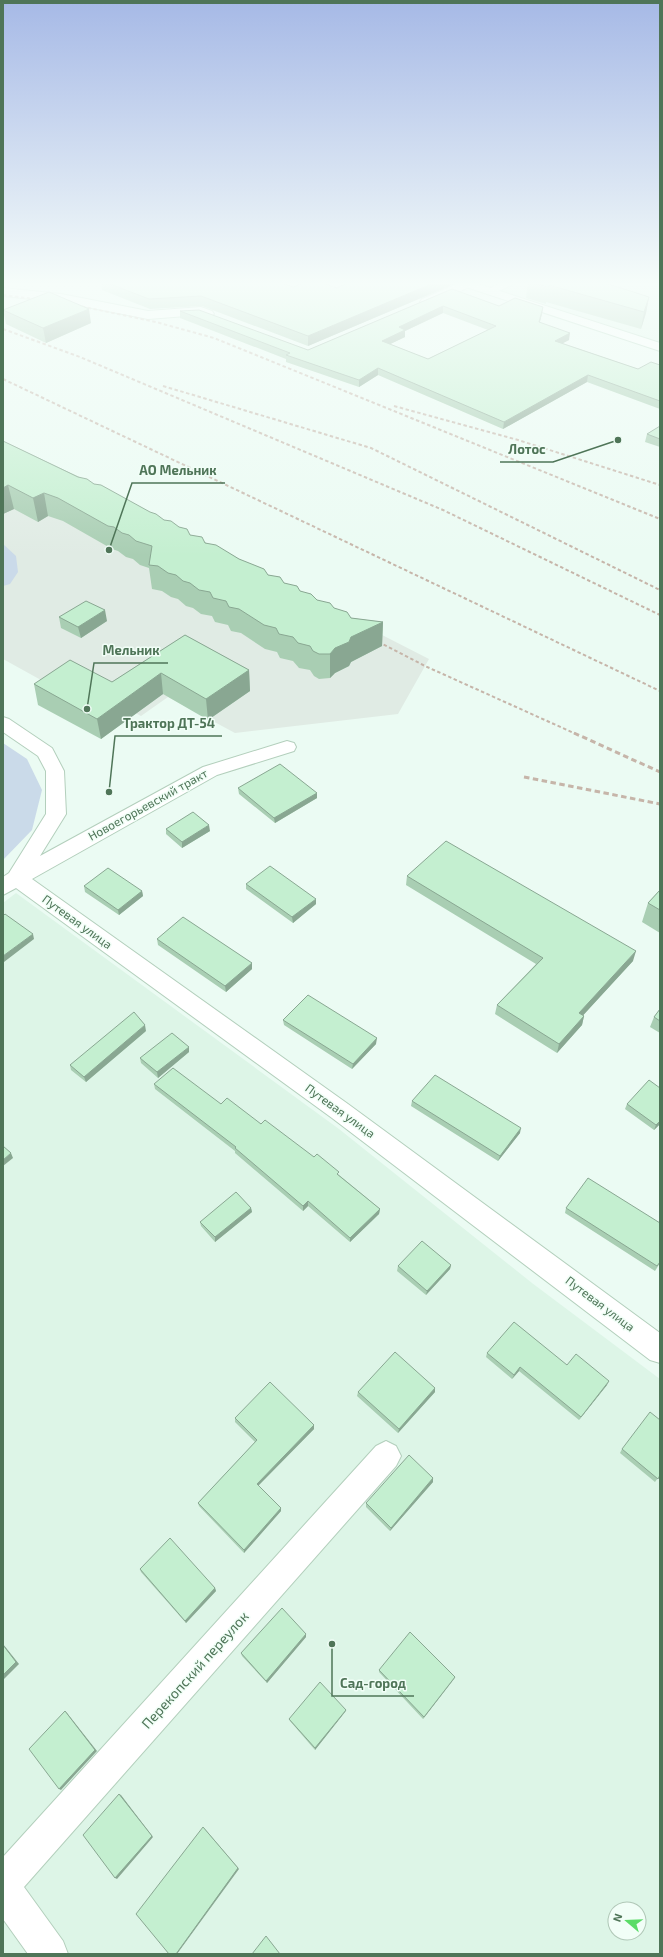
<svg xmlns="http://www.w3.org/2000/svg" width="663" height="1957" font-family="'Exo 2',sans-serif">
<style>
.residential{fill:#ddf5e7;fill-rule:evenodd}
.industrial{fill:#e0ebe4}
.green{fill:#cadae9}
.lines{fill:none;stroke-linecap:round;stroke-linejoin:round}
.minor-casing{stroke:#b3cfbc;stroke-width:2}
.secondary-casing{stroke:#afd0ba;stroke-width:2}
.minor{fill:#fff;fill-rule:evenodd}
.secondary{fill:#fff;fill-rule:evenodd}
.rail-far1{stroke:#c6b5a9;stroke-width:2;stroke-dasharray:3.5 2.5;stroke-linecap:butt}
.rail{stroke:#c6b5a9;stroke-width:3;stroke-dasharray:5.5 3.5;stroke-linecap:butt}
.wall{fill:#a9ceb3;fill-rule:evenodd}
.shaded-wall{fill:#89a792}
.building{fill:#c4efd0;stroke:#89a792;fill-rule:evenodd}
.labels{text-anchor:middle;stroke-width:3;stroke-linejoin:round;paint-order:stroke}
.street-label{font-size:12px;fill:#4f7558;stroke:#f1fef7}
.near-street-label{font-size:14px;fill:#4f7558;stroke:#f1fef7}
.leader{fill:none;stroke:#4f7558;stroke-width:1.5}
.callout-dot{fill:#4f7558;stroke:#f1fef7;stroke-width:1.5}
.callout-label{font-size:13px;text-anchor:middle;font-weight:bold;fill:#4f7558;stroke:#f1fef7;stroke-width:3;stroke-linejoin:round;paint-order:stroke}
</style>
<rect width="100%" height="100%" fill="#ebfbf3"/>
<path class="residential" d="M475,282H660V342Z
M16,893L339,1129L532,1283L660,1379V1954H3V903ZM615,1909H639V1933H615Z"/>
<path class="industrial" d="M3,441L429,659L398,714L235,733L168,697L141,716L74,680L59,690L3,659Z"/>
<path class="green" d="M3,544L16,556L18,572L10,584L3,586Z
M3,743L27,759L42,790L32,830L3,860Z"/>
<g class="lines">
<g class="minor-casing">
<path id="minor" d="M462,282H471L473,284L471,286L430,305H422L420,302L422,299Z
M502,282H517L495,293H487L485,291Z
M3,288L61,294L148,311L201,307L212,311L214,314L208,318L199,315L148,319L61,302L3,296Z
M3,717L9,719L52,748L64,771L66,814L40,856L203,767L287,741L294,743L296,747L294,751L217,775L32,879L348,1104L660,1333V1363L650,1360L332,1118L16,888L3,895V877L9,873L46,814V771L38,756L3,732Z
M386,1441L396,1446L401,1456L396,1466L24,1887L63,1941L68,1954H28L3,1919V1857L376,1446Z"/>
</g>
<g class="secondary-casing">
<path id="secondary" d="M455,282H472L660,343V351L457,284Z"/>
</g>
<use href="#minor" class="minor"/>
<use href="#secondary" class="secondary"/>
<path class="rail-far1" d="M3,295L43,300
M70,304L156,322L214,338L660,519
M3,329L80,357L443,510L660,615
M3,379L660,691
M163,386L371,448L660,590
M394,406L518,440L660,485
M373,639L425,666L576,734"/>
<path class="rail" d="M574,733L660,772
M524,777L660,804"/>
</g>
<path class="wall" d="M101,282H279L293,287L337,288L350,282H455L454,284L308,346L202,306L150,309L102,290Z
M528,282H610L608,284L649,297L646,313L641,329L546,302V304L526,298Z
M452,289L499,306L542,314L540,322L569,340L562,343L638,369L660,365V409L587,382L503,429L378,375L359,387L286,362V359L180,318V311L308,350ZM443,313L488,330L428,359L390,344L405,337V331Z
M3,310L91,323L46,343L6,324Z
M660,426V447L645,442L647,434Z
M3,441L58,467L94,484L164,520L190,535L239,559L268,575L351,618L383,622L382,646L351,662L349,666L335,673L330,678L319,679L314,676L310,670L299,668L293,661L280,658L277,652L265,649L241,633L231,631L228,625L215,622L212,616L201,614L193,608L186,606L178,599L171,597L162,591L152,589L149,568L140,565L133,559L126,557L118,551L112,549L63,521L48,516L38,522L14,509L3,514Z
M59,617L107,621L81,638L61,628Z
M185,635L249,670L250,691L208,720L163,694L101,739L38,705L34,684L112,682Z
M238,788L317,793V798L275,823L239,794Z
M166,829L210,831L182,848L166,834Z
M407,876L633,961L583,1015L584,1016L582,1025L557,1053L495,1014L497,1005L536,964L406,885Z
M246,884L316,904L293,923L246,889Z
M84,886L142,891L143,896L119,915L85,892Z
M660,890V933L642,922L648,903Z
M157,939L252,969L226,992L158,945Z
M660,1009V1033L650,1027L654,1017Z
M283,1020L376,1044L352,1069L284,1025Z
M146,1031L86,1082L71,1070L70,1065Z
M189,1052L158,1078L141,1063L140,1058Z
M154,1084L221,1104L261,1124L314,1157L339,1175L380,1209L379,1214L350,1242L308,1206L303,1211L235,1153V1151L155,1089Z
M660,1088V1124L654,1130L625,1109L627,1104Z
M412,1101L520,1133L498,1161L411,1106Z
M251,1208L252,1212L215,1242L201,1226L200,1222Z
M566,1208L660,1263L655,1271L565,1213Z
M451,1265L450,1269L426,1295L397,1271L398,1266Z
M487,1353L567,1365L607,1385L579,1420L519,1371L512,1379L486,1357Z
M358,1392H435L398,1433L357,1396Z
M235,1418L314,1425V1429L258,1486L281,1508V1511L244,1553L199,1506L198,1503L255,1442L235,1422Z
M622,1449L660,1475L655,1482L620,1453Z
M433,1478V1482L390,1531L366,1507V1503Z
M140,1569L215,1588L216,1591L186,1623L141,1572Z
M306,1637L267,1683L242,1656L241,1653Z
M379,1670L455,1677L423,1719L379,1672Z
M346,1710L345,1712L315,1750L290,1721L289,1719Z"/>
<path class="shaded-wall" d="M436,282H455L454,284L308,346V336Z
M591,282H610L589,295Z
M649,297L646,313L641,329L644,312Z
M443,306V313L405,331V337L382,348V341L399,327Z
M543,307L542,314L538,328L539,322Z
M89,309L91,323L46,343L43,328Z
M570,333L569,340L554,348L555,341Z
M378,368V375L359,387V380Z
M588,375L587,382L503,429L504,422Z
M8,485L14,509L3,514V488Z
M44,493L48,516L38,522L33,498Z
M105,610L107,621L81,638L78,627Z
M383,622L382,646L351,662L349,666L335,673L330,678V654L335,648L351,637Z
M249,670L250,691L208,720L206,699Z
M161,673L163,694L101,739L97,719Z
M317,793V798L275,823L274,818Z
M209,825L210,831L182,848V842Z
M142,891L143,896L119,915L118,910Z
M316,899V904L293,923L292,917Z
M33,934L34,939L4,962L3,956Z
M636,951L633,961L577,1022L579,1013Z
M252,963V969L226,992L225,986Z
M584,1016L582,1025L557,1053L559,1044Z
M145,1025L146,1031L86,1082L84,1077Z
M377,1038L376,1044L352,1069L353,1064Z
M189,1047V1052L158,1078L157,1072Z
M660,1121V1124L654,1130L656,1125Z
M521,1128L520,1133L498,1161L500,1156Z
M11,1153L13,1158L3,1166V1160Z
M308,1201V1206L303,1211V1206Z
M251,1208L252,1212L215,1242V1237Z
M380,1209L379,1214L350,1242V1238Z
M451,1265L450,1269L426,1295L427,1291Z
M520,1367L519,1371L512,1379L514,1375Z
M609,1381L607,1385L579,1420L581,1417Z
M435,1388V1392L398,1433L399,1429Z
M314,1425V1429L257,1487V1484Z
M433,1478V1482L390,1531L391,1528Z
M281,1508V1511L244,1553V1550Z
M215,1588L216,1591L186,1623L185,1621Z
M306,1634V1637L267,1683L266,1681Z
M3,1644L19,1664L3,1680Z
M455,1677L454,1679L423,1719L424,1717Z
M346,1710L345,1712L315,1750V1748Z
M65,1711L67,1713L97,1751L61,1790L59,1789Z
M119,1794L121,1795L153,1837L117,1879L115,1878Z
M204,1828L239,1869L177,1954H176Z"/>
<path class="building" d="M105,282H279L293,287L306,282H320L337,288L350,282H436L308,336L201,296L149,299Z
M530,282H602L649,297L644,312L549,285L548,287Z
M452,289L499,306L515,298L543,307L539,322L570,333L555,341L638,369L651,362L660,365V401L588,375L504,422L378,368L359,380L286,355L290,353L180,311L199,310L308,350ZM443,306L496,326L428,359L382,341L405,330L399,327Z
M49,292L89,309L43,328L3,310Z
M660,426V439L647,434Z
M3,441L78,477L87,479L94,484L101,485L150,512L156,514L164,520L171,521L179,527L187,529L190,535L202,537L205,543L216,545L239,559L264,569L268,575L280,577L284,583L297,586L300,591L311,594L317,600L330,603L334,608L347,612L351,618L383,622L351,637L349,642L335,648L330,654H319L313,651L310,646L298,643L293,637L279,634L276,628L264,625L239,609L229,607L226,601L213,598L210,592L199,590L190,583L183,581L176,575L168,573L158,566L149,565L152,546L136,541L129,535L122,533L114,527L108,526L58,498L44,493L33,498L8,485L3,488Z
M86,601L105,610L78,627L59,617Z
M185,635L249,670L206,699L161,673L97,719L34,684L70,660L112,682Z
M280,764L317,793L274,818L238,788Z
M193,812L209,825L182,842L166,829Z
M446,841L636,951L579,1013L584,1016L559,1044L497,1005L543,958L407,876Z
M270,866L316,899L292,917L246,884Z
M108,868L142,891L118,910L84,886Z
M660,890V910L648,903Z
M5,914L33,934L3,956V916Z
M183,917L252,963L225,986L157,939Z
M308,995L377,1038L353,1064L283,1020Z
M660,1009V1021L654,1017Z
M134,1012L145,1025L84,1077L70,1065Z
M172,1033L189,1047L157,1072L140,1058Z
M173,1068L221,1104L227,1098L261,1124L265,1120L314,1157L317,1154L339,1172L337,1174L380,1209L350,1238L308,1201L303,1206L235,1148L236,1147L154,1084Z
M435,1075L521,1128L500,1156L412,1101Z
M649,1080L660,1088V1121L656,1125L627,1104Z
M3,1146L11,1153L3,1160Z
M588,1178L660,1223V1262L657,1266L566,1208Z
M236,1192L251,1208L215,1237L200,1222Z
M422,1241L451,1265L427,1291L398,1266Z
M514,1322L567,1365L576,1354L609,1381L581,1417L520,1367L514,1375L487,1353Z
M395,1352L435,1388L399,1429L358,1392Z
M270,1382L314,1425L257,1484L281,1508L244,1550L198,1503L257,1440L235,1418Z
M650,1412L660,1420V1475L658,1479L622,1449Z
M409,1455L433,1478L391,1528L366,1503Z
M170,1538L215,1588L185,1621L140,1569Z
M282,1608L306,1634L266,1681L241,1653Z
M410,1632L455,1677L424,1717L379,1670Z
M3,1645L16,1662L3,1675Z
M320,1682L346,1710L315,1748L289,1719Z
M65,1711L95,1750L59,1789L29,1749Z
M119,1794L152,1836L115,1878L83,1835Z
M203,1827L238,1868L176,1954H169L136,1914Z
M266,1936L280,1954H252Z"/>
<linearGradient id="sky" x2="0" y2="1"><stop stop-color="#a6b9e6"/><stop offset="0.51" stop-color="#f6fdfa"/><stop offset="1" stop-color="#f6fdfa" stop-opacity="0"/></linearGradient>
<rect width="663" height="556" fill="url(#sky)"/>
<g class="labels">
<g class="street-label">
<text transform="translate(148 805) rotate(-29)" y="4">Новоегорьевский тракт</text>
<text transform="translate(77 922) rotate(36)" y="4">Путевая улица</text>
<text transform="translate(340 1111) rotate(36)" y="4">Путевая улица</text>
<text transform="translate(600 1304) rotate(37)" y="4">Путевая улица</text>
</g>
<g class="near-street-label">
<text transform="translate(195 1670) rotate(-48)" y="5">Перекопский переулок</text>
</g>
</g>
<path class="leader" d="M618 440L553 462H500M109 550L132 483H225M87 709L94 663H168M109 792L115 736H222M332 1644L332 1696H414"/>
<g class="callout-dot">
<circle cx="618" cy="440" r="4"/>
<circle cx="109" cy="550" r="4"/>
<circle cx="87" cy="709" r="4"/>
<circle cx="109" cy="792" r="4"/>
<circle cx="332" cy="1644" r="4"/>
</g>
<g class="callout-label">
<text x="527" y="454">Лотос</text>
<text x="178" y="475">АО Мельник</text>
<text x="131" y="655">Мельник</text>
<text x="169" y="728">Трактор ДТ-54</text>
<text x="373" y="1688">Сад-город</text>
</g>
<rect width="663" height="1957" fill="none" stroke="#4f7558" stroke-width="8"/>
<g transform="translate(627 1921) rotate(289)"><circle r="19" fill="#f1fef7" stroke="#b0c7b7"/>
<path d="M0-3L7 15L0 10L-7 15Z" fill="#59dc66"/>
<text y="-6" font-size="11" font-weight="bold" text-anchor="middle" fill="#4f7558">N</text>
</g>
</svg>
